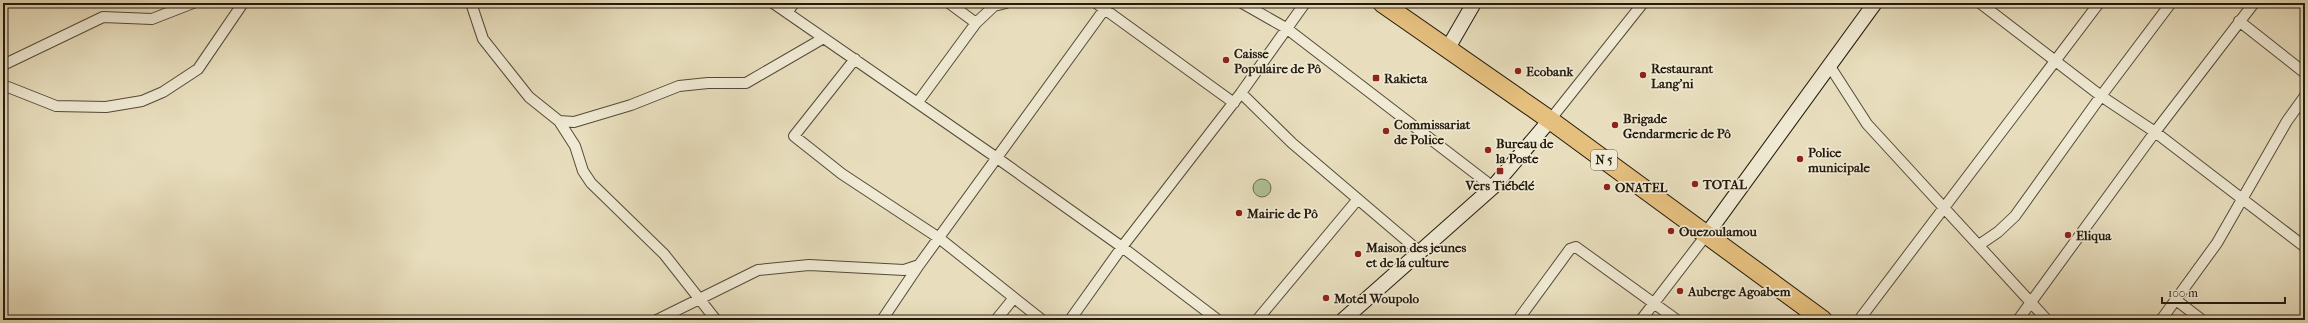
<svg xmlns="http://www.w3.org/2000/svg" width="2308" height="323" font-family="'IM FELL French Canon',serif">
<style>
.green{fill:#b0c295;stroke:#6a6e50}
.lines{fill:none;stroke-linecap:round;stroke-linejoin:round}
.street-casing{stroke:#544a38;stroke-width:12}
.secondary-casing{stroke:#23190c;stroke-width:16}
.highway-casing{stroke:#23190c;stroke-width:20}
.street{stroke:#f0ead4;stroke-width:10}
.secondary{stroke:#f0ead4;stroke-width:14}
.highway{stroke:#e4bf7e;stroke-width:18}
.poi-dot{fill:#8f2418;stroke:#f0ead4;stroke-width:1.5}
.labels{text-anchor:middle;stroke-width:3.5;stroke-linejoin:round;paint-order:stroke}
.shield{fill:#f0ead4;stroke:#605848;stroke-width:1}
.shield-label{font-size:12px;font-weight:bold;fill:#23190c}
.poi-label{font-size:13px;font-weight:bold;fill:#23190c;stroke:#f0ead4;text-anchor:start}
</style>
<rect width="100%" height="100%" fill="#e8debd"/>
<filter id="stains"><feTurbulence type="fractalNoise" baseFrequency=".005" numOctaves="4"/><feColorMatrix values="0 0 0 0 .2 0 0 0 0 .09 0 0 0 0 .02 0 0 0 .5 -.17"/></filter>
<radialGradient id="worn" r=".72"><stop offset=".6" stop-color="#630" stop-opacity="0"/><stop offset="1" stop-color="#630" stop-opacity=".3"/></radialGradient>
<path class="green" d="M1253 188a9 9 0 1 1 18 0a9 9 0 1 1-18 0Z"/>
<g class="lines">
<g class="street-casing">
<path id="street" d="M471,3L483,39L529,97L559,121L575,146L583,171L591,183L664,254L716,320
M773,3L997,158L1122,247L1218,320
M949,3L976,23
M1096,3L1234,103
M1242,3L1286,28L1493,187
M1980,3L2101,96L2155,132L2305,247
M787,13L794,3
M2239,21L2305,73
M855,59L794,136L842,174L939,238L1042,320
M3,65L103,17L152,19L193,3
M1829,65L1867,124L2047,320
M3,87H8L56,106L106,107L142,101L163,92L198,69L243,3
M1241,93L1292,143L1420,252
M918,102L976,23L994,6L1006,3
M1550,120L1643,3
M559,121L574,122L631,105L679,86L708,83H746L822,39
M1979,245L1998,232L2015,216L2101,96L2171,3
M2176,300L2202,320
M657,320L758,270L809,265L904,270L919,265
M882,320L919,265L1109,3
M996,320L1013,299
M1070,320L1122,247L1241,93L1305,3
M1257,320L1358,199
M1518,320L1570,249L1576,247L1677,320
M1641,320L1707,234
M1859,320L2099,3
M2018,320L2155,132L2254,3
M2161,320L2217,243L2287,121L2305,96"/>
</g>
<g class="secondary-casing">
<path id="secondary" d="M1448,48L1474,3
M1707,234L1875,3
M1343,320L1493,187L1550,120"/>
</g>
<g class="highway-casing">
<path id="highway" d="M1382,3L1550,120L1823,320"/>
</g>
<use href="#street" class="street"/>
<use href="#secondary" class="secondary"/>
<use href="#highway" class="highway"/>
</g>
<g class="poi-dot">
<circle cx="1226" cy="60" r="4"/>
<circle cx="1518" cy="71" r="4"/>
<circle cx="1643" cy="75" r="4"/>
<rect x="1372" y="74" width="8" height="8" rx="2"/>
<circle cx="1615" cy="125" r="4"/>
<circle cx="1386" cy="131" r="4"/>
<circle cx="1488" cy="150" r="4"/>
<circle cx="1800" cy="159" r="4"/>
<rect x="1496" y="167" width="8" height="8" rx="2"/>
<circle cx="1695" cy="184" r="4"/>
<circle cx="1607" cy="187" r="4"/>
<circle cx="1239" cy="213" r="4"/>
<circle cx="1671" cy="231" r="4"/>
<circle cx="2068" cy="235" r="4"/>
<circle cx="1358" cy="254" r="4"/>
<circle cx="1680" cy="291" r="4"/>
<circle cx="1326" cy="298" r="4"/>
</g>
<g class="labels">
<rect class="shield" x="1591" y="150" width="26" height="20" rx="3"/>
<g class="shield-label">
<text x="1604" y="164">N 5</text>
</g>
<g class="poi-label">
<text x="1234" y="58">Caisse<tspan x="1234" dy="15">Populaire de Pô</tspan></text>
<text x="1651" y="73">Restaurant<tspan x="1651" dy="15">Lang'ni</tspan></text>
<text x="1526" y="76">Ecobank</text>
<text x="1384" y="83">Rakieta</text>
<text x="1623" y="123">Brigade<tspan x="1623" dy="15">Gendarmerie de Pô</tspan></text>
<text x="1394" y="129">Commissariat<tspan x="1394" dy="15">de Police</tspan></text>
<text x="1496" y="148">Bureau de<tspan x="1496" dy="15">la Poste</tspan></text>
<text x="1808" y="157">Police<tspan x="1808" dy="15">municipale</tspan></text>
<text x="1703" y="189">TOTAL</text>
<text x="1500" y="190" text-anchor="middle">Vers Tiébélé</text>
<text x="1615" y="192">ONATEL</text>
<text x="1247" y="218">Mairie de Pô</text>
<text x="1679" y="236">Ouezoulamou</text>
<text x="2076" y="240">Eliqua</text>
<text x="1366" y="252">Maison des jeunes<tspan x="1366" dy="15">et de la culture</tspan></text>
<text x="1688" y="296">Auberge Agoabem</text>
<text x="1334" y="303">Motel Woupolo</text>
</g>
</g>
<rect width="2308" height="323" fill="none" stroke="#e8debd" stroke-width="16"/>
<rect x="4" y="4" width="2300" height="315" fill="none" stroke="#23190c" stroke-width="2"/>
<rect x="8" y="8" width="2292" height="307" fill="none" stroke="#23190c"/>
<path d="M2162 297v6h123v-6" fill="none" stroke="#23190c" stroke-width="2"/>
<text x="2168" y="297" font-size="12" fill="#23190c" stroke="#f0ead4" stroke-width="3" paint-order="stroke">100 m</text>
<rect width="100%" height="100%" filter="url(#stains)"/>
<rect width="100%" height="100%" fill="url(#worn)"/>
</svg>
